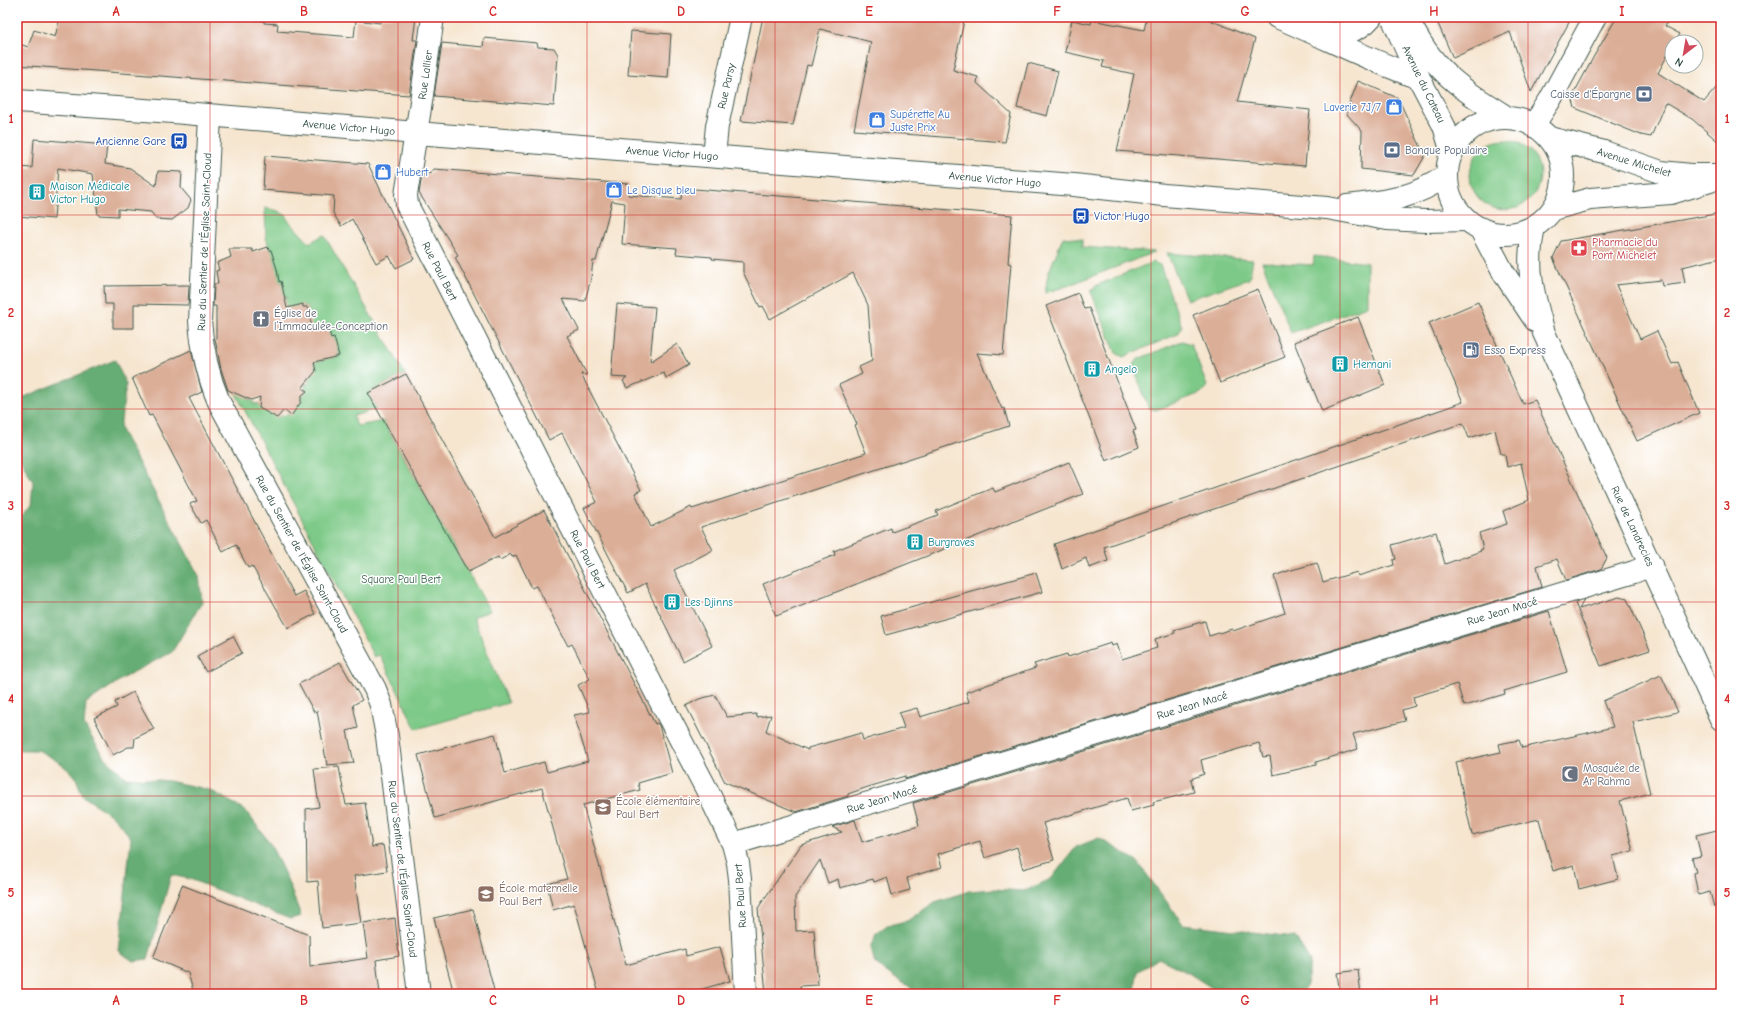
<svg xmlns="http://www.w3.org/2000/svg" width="1738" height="1011" font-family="'Comic Neue',sans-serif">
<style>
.green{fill:#7dc987;stroke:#4e835e}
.forest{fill:#66ad74;stroke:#427554}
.building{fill:#dbae97;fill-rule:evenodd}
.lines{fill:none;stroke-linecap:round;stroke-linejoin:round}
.minor-casing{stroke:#3f564b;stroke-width:24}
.major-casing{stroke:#3f564b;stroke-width:24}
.minor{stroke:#fff;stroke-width:22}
.major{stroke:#fff;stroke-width:22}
.grid{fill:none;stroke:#d62828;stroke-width:1;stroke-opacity:0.55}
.labels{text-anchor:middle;stroke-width:3;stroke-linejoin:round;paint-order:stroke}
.street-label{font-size:11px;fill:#1f3d34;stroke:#fff}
.service-label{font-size:11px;fill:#4e5e75;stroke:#fff;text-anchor:start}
.shop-label{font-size:11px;fill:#366cbe;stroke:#fff;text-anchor:start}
.transit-label{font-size:11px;fill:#164399;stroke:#fff;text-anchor:end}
.culture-label{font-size:11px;fill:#0d838f;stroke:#fff;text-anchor:start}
.health-label{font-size:11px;fill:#be3a42;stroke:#fff;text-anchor:start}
.worship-label{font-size:11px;fill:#5b616d;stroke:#fff;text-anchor:start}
.park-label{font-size:11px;fill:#366049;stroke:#fff}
.education-label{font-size:11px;fill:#785e54;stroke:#fff;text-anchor:start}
.neatline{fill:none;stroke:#d62828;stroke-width:1.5}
.grid-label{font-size:13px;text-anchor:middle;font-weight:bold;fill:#d62828}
</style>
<rect width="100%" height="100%" fill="#fff"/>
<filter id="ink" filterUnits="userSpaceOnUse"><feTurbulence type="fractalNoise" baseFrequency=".025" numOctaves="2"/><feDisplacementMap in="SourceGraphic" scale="8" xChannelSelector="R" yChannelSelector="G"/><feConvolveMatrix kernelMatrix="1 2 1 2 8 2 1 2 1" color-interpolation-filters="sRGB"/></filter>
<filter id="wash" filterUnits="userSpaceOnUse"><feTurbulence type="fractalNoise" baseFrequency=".012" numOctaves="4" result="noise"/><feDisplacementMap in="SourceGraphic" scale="16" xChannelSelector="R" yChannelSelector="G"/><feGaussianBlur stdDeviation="0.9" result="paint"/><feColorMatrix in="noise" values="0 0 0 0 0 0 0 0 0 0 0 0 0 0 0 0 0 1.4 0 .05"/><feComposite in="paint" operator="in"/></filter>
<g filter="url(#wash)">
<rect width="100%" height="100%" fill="#f6e6d0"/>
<path class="green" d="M1470 175a35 35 0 1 1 70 0a35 35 0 1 1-70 0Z
M265,208L278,211L287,216V219L309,243L324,235L405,374L368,393L377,409L353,416L357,426L383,421L490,611L473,617L508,703L416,729L380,655L374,657L233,388L247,397L248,400H251L254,402L253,404L255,405L256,403L259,404V407L277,415L276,417L278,418L280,416L289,414L297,398L307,391L304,389L306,384L309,383V380L314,362L339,356L334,337L331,338L328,327L313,342L307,307H303V305L288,311L284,300L286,299V296L283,297L281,281L278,282L276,266L266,238Z
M1063,237L1082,239V247L1155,252L1067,286L1045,293L1048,274Z
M1167,253L1253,260L1249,279L1187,300Z
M1314,256L1367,263V306L1291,333L1262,262L1313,265Z
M1153,262L1160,265L1182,327L1178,334L1123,357L1116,353L1091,292L1095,286Z
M1182,341L1191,344L1207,386L1201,393L1156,410L1149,409L1133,366L1138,359Z"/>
<path class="forest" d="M115,360L126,384L120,428L199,576L202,602L172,652L128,675L86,703L84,725L104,757L125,777L169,781L210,790L245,810L270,843L287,879L301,916L290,919L190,879L171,875L148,959L133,961L119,951L131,838L115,818L83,796L75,776L59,762L38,750H17V521L31,505L33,482L17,452V400Z
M1099,838L1137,861L1183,924L1295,937L1310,962L1307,984L1301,994H1230L1212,988L1190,974L1159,958L1137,972L1135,994H922L893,977L875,963L870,948L876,934L889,925L907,921L935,902L969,891L993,889L1024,891L1051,879L1076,847Z"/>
<g id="blocks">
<path class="building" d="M60,17H237L264,21V23L278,24L277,31L354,37L356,20L380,23L381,17H416L413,40H417L409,95L17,65V43L28,47L34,30L55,37Z
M763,17H965L953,70L978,77L977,83L1011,114L1005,142L854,130L871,42L820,29L811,66L807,65L793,125L741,121Z
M1147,17H1203L1255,39L1237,102L1310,110L1305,166L1117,151L1134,74L1102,67L1104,61L1065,52L1072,20L1091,24L1092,20L1144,30Z
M1435,17H1572L1531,92L1510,32L1453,58Z
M1617,17H1670L1665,26L1680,34L1675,42H1672V47L1658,73L1704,102L1721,82V144L1692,119L1665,103L1651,137L1641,135L1575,108L1572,97L1594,56Z
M631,31L671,34L668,78L628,75Z
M484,38L537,43L538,47L554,48L558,55L554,106L434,96L442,43L483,47Z
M1028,63L1058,71L1047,116L1017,108Z
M1358,81L1398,98L1425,156L1414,175L1361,169L1362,131L1346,113Z
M34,139L107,145L105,164L130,168L156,186L158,171L182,172L181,188L191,200L188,208L172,220L156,219L151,212L118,209V216L98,215L93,174L58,168L54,219L17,216V167L32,168Z
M265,156L368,164L414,259L396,268L389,256L376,263L352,219L341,226L333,213L334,196L263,190Z
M434,169L629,184L628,195L681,199L682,188L1012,215L1008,263L1011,264L1003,355L977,353L1002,409L1004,408L1009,426L701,527L713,550L674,570L712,646L683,661L645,584L628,593L584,508L597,502L562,433L549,440L455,257L458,255L419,193L422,175L431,173ZM612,201L625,203L622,244L677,248L676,254L712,257V259L743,262V272L760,307L763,306L770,319L853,273L868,305L872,361L859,367L862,374L839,385L857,424L855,425L866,453L692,509L691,507L651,527L635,493L641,490L581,374L587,375L567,336L579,330L563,299L585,301L591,278L593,261H596Z
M1721,213V258L1682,267L1685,283L1662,286L1661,280L1616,285L1640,339L1657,331L1672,364L1678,362L1699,413L1637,441L1553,258L1561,241Z
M268,247L269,250H271L277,269L279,282L281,281L287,308L303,304V307H307L313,331L328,327L331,338L334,337L339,356L314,362L316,371L302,388L307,391L301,396V402L291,416L284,410L277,418L259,408L260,397L251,400L228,390L221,369L215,339H216V306H213L214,284H218L216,271L219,270L217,263L231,257L229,249H252L253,252Z
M189,285L188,305L134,304V328H113V304H105L104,286Z
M1258,289L1285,357L1220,383L1193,315Z
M1078,293L1084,309L1089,308L1136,430L1133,431L1139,447L1106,461L1046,306Z
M1478,302L1523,404L1535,400L1554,442L1607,558L1601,569L1566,580L1557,559L1537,566L1542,587L905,779V776L868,787L848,794V796L796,812L725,782L686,706L699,699L715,695L727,717L756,714L757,717L771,715L766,731L808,750V748L861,733L863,740L904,728L899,713L917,708L920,717L969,702L966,692L1036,668L1034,664L1067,654L1068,657L1111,643L1112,646L1117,644L1122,659L1157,648L1155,639L1175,633L1174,630L1205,621L1209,636L1232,629L1233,631L1285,613L1274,576L1288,571L1317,563L1323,582L1357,572L1358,576L1394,565L1393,560L1396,559L1392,545L1436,532L1445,564L1481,551L1480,550L1483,549L1479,533L1507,524L1503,511L1529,500L1521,463L1507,467L1505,454H1501L1495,430L1469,438L1463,423L1104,547L1108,561L1089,568L1086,558L1062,569L1054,544L1463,402L1429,323Z
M617,304L655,307L650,362L677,344L689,365L666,378L664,373L627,388L623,381L627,378L611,377Z
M1358,317L1385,385L1322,411L1294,342Z
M191,350L202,392L189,398L294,596L304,591L315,614L288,628L252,566L248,568L236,545L223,552L206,520L201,523L190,504L197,501L152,415L149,416L132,378Z
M406,374L495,537L544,510L655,724L657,723L659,725L672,773L638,783L640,790L583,805L626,965L685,949L686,956L720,947L730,981L692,992V990L675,994H599L574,904L553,910L547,884L567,879L542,788L435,818L418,755L495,734L505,773L544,762L547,772L588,761L574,715L590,712L578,685L590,679L572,644L568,646L537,586L532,588L516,555L512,557L511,554L500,560L498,557L468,572L368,393Z
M1069,462L1083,494L776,616L763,584L835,555L834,551L891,528L892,532L938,515L936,511L960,501L993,488L995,492Z
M1036,573L1042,592L886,635L881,616Z
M1619,597L1627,599L1650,650L1601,666L1575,603L1584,600L1579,609Z
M1549,611L1567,672L1504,691L1505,694L1464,706L1457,684L1413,697L1415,706L1402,710L1405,721L1353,734L1358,749L1316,762V765L1273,775L1270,756L1263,757L1259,743L1201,760L1204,774L1191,779L1194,792L1153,802L1154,805L1131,811L1127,798L1043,823L1054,860L1023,869L1017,847L985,858L980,841L938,854L942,867L907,878L910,890L892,895L887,877L874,882L873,879L840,888L838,879L828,883L820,860L795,897L796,931L814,930L818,985L800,986L801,991H796V994H766L758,908L801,845L842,832L832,827L855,820L862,842L919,826L913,803Z
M233,636L242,653L206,672L197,656Z
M340,662L362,700L353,705L358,728L347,731L354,763L327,765L317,711L314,712L299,684Z
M1661,675L1678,712L1633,722L1650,793L1620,801L1633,851L1613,856L1618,879L1579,889L1574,865L1553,871L1539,819L1472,835L1456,762L1501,752L1499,744L1519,740L1522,748L1613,727L1603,701Z
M133,692L154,729L135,738L134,747H128L113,755L94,718L117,707L115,702Z
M339,767L346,805L365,803L372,847L383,845L387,871L354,876L361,923L322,928L318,881L307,882L306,809L319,807L314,769Z
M1721,829V906L1714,907L1710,892L1698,895L1694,873L1696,872L1692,858L1701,856L1696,835Z
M182,885L309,935L310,967L368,958L363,923L395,918L399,956L376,960L380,994H194L188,973L153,958Z
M473,909L495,994H454L434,918Z
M1358,970L1361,994H1340L1337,973Z"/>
</g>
</g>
<g filter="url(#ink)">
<use href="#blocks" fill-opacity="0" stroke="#3f564b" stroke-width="1"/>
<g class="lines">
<g class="minor-casing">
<path id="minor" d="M433,17L421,102L406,195L407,205L655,691L707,790L733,844L738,863L740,879L746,994
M1277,17C1325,37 1370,61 1419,78
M1318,32C1338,35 1357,34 1371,17
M17,101L173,112L416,133L1074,185L1164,195L1327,208L1387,219L1425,221L1467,220
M210,116L200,321C202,348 208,376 219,402L375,689L381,705L387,736L419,994
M1533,126L1550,100L1595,17
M714,156L717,126L741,17
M1347,206C1387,201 1413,199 1447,175
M733,844L1634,572L1651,565"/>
</g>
<g class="major-casing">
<path id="major" d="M1392,17L1419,78L1444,126L1452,153
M1407,17C1431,70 1461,89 1508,118
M1447 176a58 58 0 1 1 116 0a58 58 0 1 1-116 0Z
M1549,138L1604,152L1661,172L1691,175H1721
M1553,209L1590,199L1671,193L1710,181
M1534,227C1525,268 1533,293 1544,333L1721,719
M1480,228L1503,272L1535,320"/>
</g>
<use href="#minor" class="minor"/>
<use href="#major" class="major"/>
</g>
</g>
<path class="grid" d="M210,17V994M398,17V994M587,17V994M775,17V994M963,17V994M1151,17V994M1340,17V994M1528,17V994M17,215H1721M17,409H1721M17,602H1721M17,796H1721"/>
<defs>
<g id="bank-square" transform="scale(0.9)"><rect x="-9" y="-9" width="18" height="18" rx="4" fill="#5c6f8a" stroke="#fff"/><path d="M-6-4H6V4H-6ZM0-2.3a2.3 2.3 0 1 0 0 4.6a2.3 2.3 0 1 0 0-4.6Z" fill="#fff"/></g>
<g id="shop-square" transform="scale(0.9)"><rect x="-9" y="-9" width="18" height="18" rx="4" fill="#3f7fe0" stroke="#fff"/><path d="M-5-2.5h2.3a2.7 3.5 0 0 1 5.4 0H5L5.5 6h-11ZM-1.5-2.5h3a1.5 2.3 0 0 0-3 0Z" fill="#fff"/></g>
<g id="bus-square" transform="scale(0.9)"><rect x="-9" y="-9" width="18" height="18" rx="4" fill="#1a4fb4" stroke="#fff"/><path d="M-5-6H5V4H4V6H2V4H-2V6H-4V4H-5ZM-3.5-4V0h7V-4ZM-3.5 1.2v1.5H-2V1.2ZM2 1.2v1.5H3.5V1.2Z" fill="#fff"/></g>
<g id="building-square" transform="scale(0.9)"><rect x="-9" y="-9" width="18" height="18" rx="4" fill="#0f9aa8" stroke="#fff"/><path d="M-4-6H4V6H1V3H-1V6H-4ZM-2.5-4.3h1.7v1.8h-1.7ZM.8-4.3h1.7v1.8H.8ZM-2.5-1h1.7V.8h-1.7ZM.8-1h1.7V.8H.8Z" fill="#fff"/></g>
<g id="pharmacy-square" transform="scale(0.9)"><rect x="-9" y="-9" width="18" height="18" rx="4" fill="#e0444e" stroke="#fff"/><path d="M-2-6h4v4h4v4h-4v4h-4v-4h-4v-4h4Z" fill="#fff"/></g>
<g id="church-square" transform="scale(0.9)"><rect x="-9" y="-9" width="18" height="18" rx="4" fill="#6b7280" stroke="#fff"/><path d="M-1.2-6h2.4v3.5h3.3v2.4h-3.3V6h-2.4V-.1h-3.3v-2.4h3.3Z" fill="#fff"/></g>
<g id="fuel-square" transform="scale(0.9)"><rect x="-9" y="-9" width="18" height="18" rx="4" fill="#5c6f8a" stroke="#fff"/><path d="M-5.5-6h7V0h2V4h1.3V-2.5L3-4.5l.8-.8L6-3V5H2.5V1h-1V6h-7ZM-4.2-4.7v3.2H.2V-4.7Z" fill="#fff"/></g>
<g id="mosque-square" transform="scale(0.9)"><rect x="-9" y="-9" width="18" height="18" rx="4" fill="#6b7280" stroke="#fff"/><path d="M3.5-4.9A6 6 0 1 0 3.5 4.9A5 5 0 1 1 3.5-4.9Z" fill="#fff"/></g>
<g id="school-square" transform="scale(0.9)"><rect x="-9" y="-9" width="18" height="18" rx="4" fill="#8d6e63" stroke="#fff"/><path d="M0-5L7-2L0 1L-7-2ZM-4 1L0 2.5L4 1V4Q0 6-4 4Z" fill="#fff"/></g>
</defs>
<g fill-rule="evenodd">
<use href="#bank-square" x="1644" y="94"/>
<use href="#shop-square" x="1394" y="107"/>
<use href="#shop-square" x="877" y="120"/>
<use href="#bus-square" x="179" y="141"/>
<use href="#bank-square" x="1392" y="150"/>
<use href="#shop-square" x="383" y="172"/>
<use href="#shop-square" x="614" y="190"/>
<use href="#building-square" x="37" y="192"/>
<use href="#bus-square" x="1081" y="216"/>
<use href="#pharmacy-square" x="1579" y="248"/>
<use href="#church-square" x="261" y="319"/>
<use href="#fuel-square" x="1471" y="350"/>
<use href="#building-square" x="1340" y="364"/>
<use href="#building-square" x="1092" y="369"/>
<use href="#building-square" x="915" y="542"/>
<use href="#building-square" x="672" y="602"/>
<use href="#mosque-square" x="1570" y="774"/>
<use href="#school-square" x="603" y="807"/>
<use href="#school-square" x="486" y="894"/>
</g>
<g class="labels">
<g class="street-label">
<text transform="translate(425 75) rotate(-82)" y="4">Rue Lallier</text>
<text transform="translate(1424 84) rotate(64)" y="4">Avenue du Cateau</text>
<text transform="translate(726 86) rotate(-77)" y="4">Rue Parsy</text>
<text transform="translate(349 127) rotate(5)" y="4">Avenue Victor Hugo</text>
<text transform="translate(672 153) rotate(4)" y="4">Avenue Victor Hugo</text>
<text transform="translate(1634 162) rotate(17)" y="4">Avenue Michelet</text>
<text transform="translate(995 179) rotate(5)" y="4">Avenue Victor Hugo</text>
<text transform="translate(204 242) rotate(-88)" y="4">Rue du Sentier de l'Église Saint-Cloud</text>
<text transform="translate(440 271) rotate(63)" y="4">Rue Paul Bert</text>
<text transform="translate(1633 526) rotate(65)" y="4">Rue de Landrecies</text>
<text transform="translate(302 554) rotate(61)" y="4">Rue du Sentier de l'Église Saint-Cloud</text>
<text transform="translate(588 559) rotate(63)" y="4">Rue Paul Bert</text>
<text transform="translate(1502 611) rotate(-17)" y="4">Rue Jean Macé</text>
<text transform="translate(1192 705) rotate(-17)" y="4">Rue Jean Macé</text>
<text transform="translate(882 799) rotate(-17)" y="4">Rue Jean Macé</text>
<text transform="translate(403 869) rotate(83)" y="4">Rue du Sentier de l'Église Saint-Cloud</text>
<text transform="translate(740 896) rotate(-94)" y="4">Rue Paul Bert</text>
</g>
<g class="service-label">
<text x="1631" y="98" text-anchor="end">Caisse d'Épargne</text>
<text x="1405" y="154">Banque Populaire</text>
<text x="1484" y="354">Esso Express</text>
</g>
<g class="shop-label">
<text x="1381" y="111" text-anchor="end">Laverie 7J/7</text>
<text x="890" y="118">Supérette Au<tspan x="890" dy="13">Juste Prix</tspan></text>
<text x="396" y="176">Hubert</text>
<text x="627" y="194">Le Disque bleu</text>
</g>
<g class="transit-label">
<text x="166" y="145">Ancienne Gare</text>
<text x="1094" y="220" text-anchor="start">Victor Hugo</text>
</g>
<g class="culture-label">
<text x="50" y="190">Maison Médicale<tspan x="50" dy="13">Victor Hugo</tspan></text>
<text x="1353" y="368">Hernani</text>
<text x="1105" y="373">Angelo</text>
<text x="928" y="546">Burgraves</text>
<text x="685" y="606">Les Djinns</text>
</g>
<g class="health-label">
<text x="1592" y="246">Pharmacie du<tspan x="1592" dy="13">Pont Michelet</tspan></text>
</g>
<g class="worship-label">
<text x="274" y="317">Église de<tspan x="274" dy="13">l’Immaculée-Conception</tspan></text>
<text x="1583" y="772">Mosquée de<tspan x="1583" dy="13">Ar Rahma</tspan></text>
</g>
<g class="park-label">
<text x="401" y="583">Square Paul Bert</text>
</g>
<g class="education-label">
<text x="616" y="805">École élémentaire<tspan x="616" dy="13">Paul Bert</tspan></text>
<text x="499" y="892">École maternelle<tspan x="499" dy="13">Paul Bert</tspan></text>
</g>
</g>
<rect width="1738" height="1011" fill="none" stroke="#fff" stroke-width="44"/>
<g transform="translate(1684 54) rotate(211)"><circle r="19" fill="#ffffff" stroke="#a5b1ae"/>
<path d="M0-3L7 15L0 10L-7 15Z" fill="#d1495b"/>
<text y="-6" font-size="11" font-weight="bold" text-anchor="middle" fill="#1f3d34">N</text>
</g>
<rect x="22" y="22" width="1694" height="967" class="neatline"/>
<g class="grid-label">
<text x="116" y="16">A</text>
<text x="304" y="16">B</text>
<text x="493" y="16">C</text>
<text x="681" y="16">D</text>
<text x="869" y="16">E</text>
<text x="1057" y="16">F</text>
<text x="1245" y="16">G</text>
<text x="1434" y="16">H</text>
<text x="1622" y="16">I</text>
<text x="11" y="123">1</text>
<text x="1727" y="123">1</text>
<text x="11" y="317">2</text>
<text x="1727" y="317">2</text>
<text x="11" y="510">3</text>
<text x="1727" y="510">3</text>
<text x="11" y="703">4</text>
<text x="1727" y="703">4</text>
<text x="11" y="897">5</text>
<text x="1727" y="897">5</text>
<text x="116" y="1005">A</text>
<text x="304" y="1005">B</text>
<text x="493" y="1005">C</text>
<text x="681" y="1005">D</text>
<text x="869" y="1005">E</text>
<text x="1057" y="1005">F</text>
<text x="1245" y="1005">G</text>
<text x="1434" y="1005">H</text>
<text x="1622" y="1005">I</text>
</g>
</svg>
